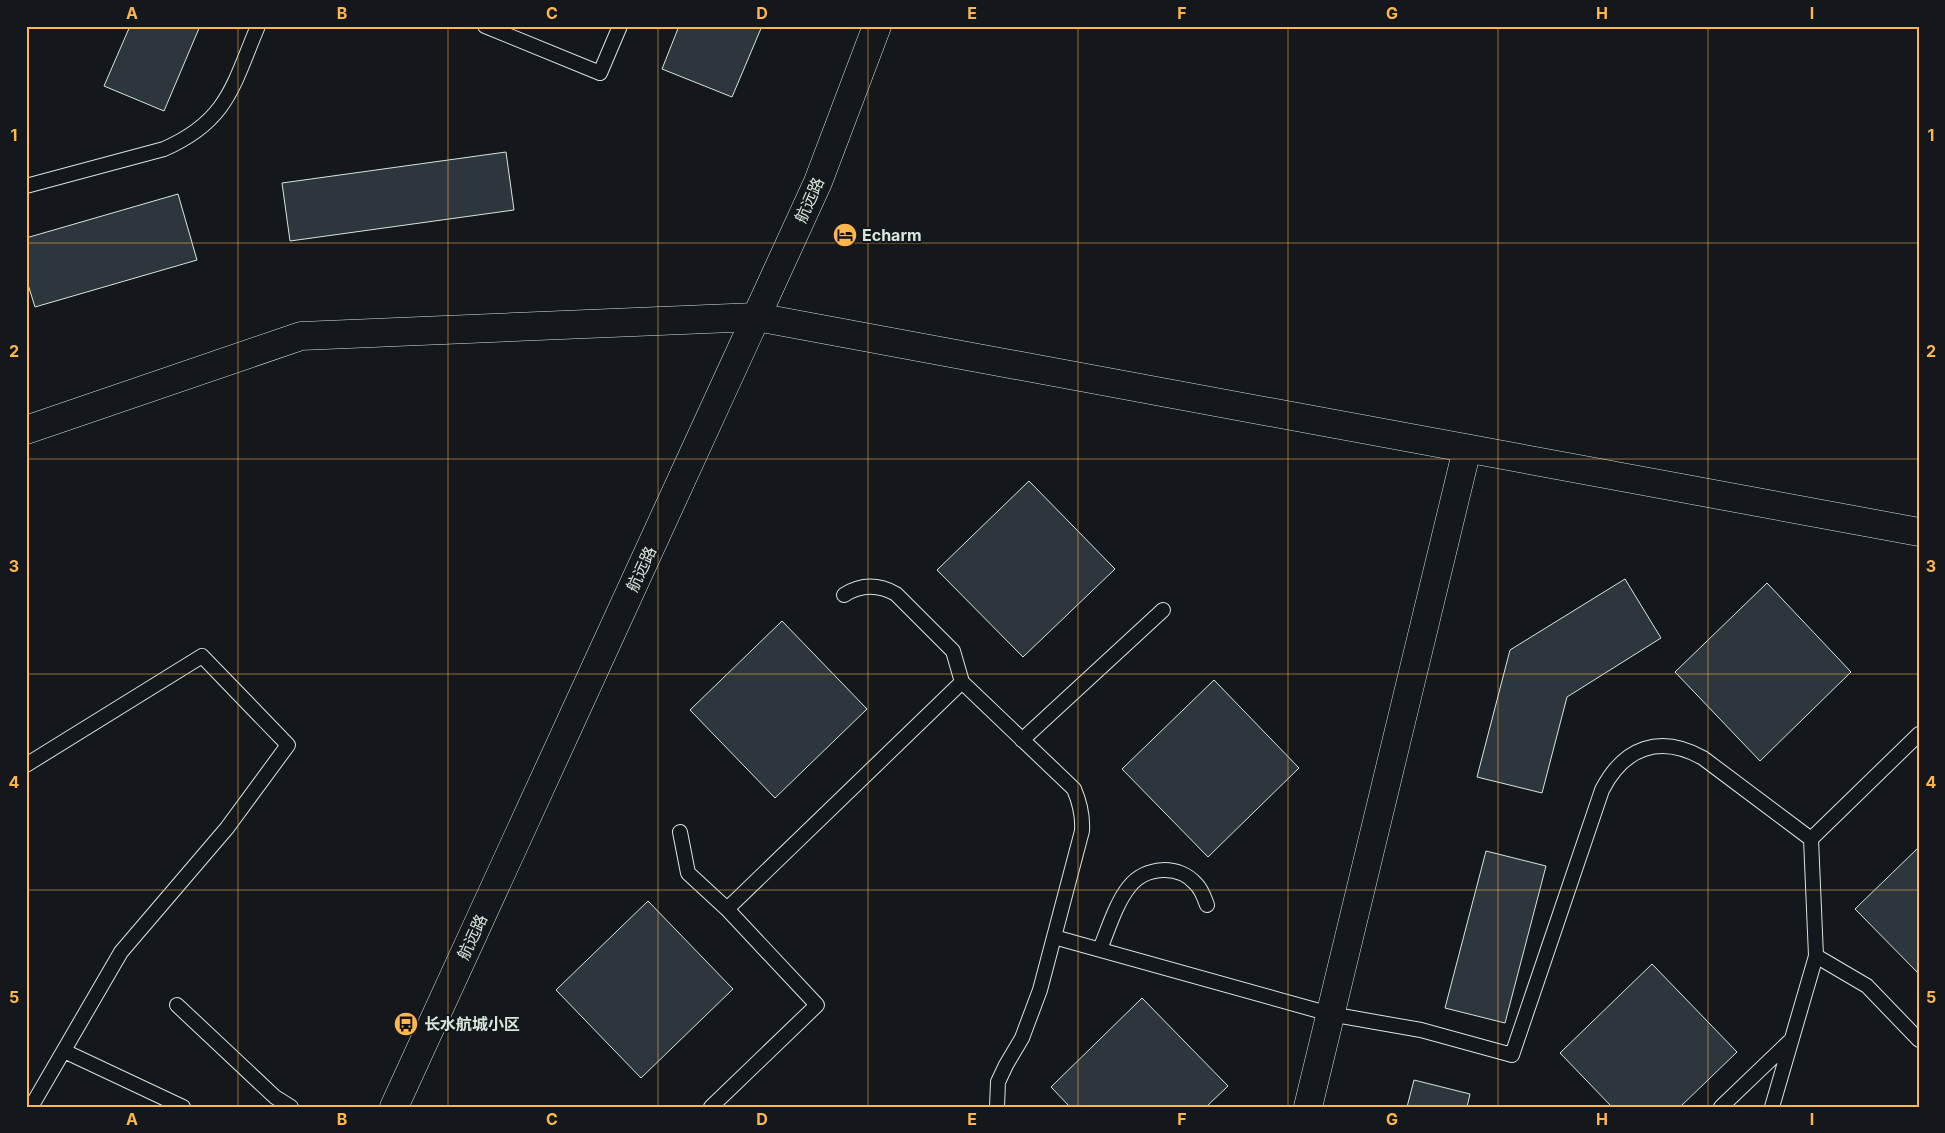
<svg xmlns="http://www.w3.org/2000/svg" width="1945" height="1133" font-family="Inter,'Noto Sans SC',sans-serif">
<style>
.building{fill:#2c363c;stroke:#d8e6dc}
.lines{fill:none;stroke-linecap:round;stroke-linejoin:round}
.lane-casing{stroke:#d8e6dc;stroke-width:16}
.street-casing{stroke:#d8e6dc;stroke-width:29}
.secondary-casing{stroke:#d8e6dc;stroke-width:29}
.lane{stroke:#14181c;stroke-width:14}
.street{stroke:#14181c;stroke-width:28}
.secondary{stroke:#14181c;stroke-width:28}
.grid{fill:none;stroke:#ffb74d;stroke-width:1;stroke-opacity:0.55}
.labels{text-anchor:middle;stroke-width:4;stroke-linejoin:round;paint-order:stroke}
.street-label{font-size:16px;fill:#d8e6dc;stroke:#14181c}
.poi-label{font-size:16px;font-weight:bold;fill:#d8e6dc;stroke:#14181c;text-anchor:start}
.neatline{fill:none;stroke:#ffb74d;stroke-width:2}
.grid-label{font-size:16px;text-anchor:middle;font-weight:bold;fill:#ffb74d}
</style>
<rect width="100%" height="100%" fill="#14181c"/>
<path class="building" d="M130,26H200L164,111L104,86Z
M679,26H762L732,97L662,69Z
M506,152L514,210L290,241L282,183Z
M178,194L197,260L35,307L26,278V238Z
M1029,481L1115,569L1023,657L937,570Z
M1625,579L1661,638L1567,697L1542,793L1477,777L1510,650Z
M1767,583L1851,672L1760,761L1675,672Z
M782,621L867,709L775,798L690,710Z
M1214,680L1299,768L1208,857L1122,769Z
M1919,847V974L1855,909Z
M1486,851L1546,866L1505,1023L1445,1008Z
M648,901L733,989L641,1078L556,990Z
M1652,964L1737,1052L1680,1107H1612L1560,1053Z
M1142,998L1228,1086L1206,1107H1070L1051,1087Z
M1414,1080L1470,1094L1467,1107H1407Z"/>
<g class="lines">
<g class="lane-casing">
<path id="lane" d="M485,26L600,73L620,26
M26,186L164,149C228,121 233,85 258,26
M844,595C861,584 878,584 896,594L953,651L962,682L1074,789C1080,803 1083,815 1082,831L1040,990L1022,1038L1006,1065L998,1082L997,1107
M1022,740L1163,610
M26,765L202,656L288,745L227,828L121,952L31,1107
M680,832L688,873L727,909
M1054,937L1330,1014L1421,1030L1512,1055L1602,790C1624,747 1660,734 1703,758L1811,839
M1100,949C1108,930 1116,903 1129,887C1145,866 1179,864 1196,884C1202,890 1204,897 1207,905
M1816,956L1867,986L1919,1040
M177,1005L275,1097L291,1107
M64,1051L183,1107
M711,1107L817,1005L727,909L962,682
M1721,1107L1791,1040
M1772,1107L1816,956L1811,839L1919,734"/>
</g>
<g class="street-casing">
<path id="street" d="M26,430L301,336L756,317L1919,532
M1308,1107L1467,449"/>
</g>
<g class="secondary-casing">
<path id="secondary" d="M394,1107L818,182L877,26"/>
</g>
<use href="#lane" class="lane"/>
<use href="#street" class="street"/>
<use href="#secondary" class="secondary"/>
</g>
<path class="grid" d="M238,26V1107M448,26V1107M658,26V1107M868,26V1107M1078,26V1107M1288,26V1107M1498,26V1107M1708,26V1107M26,243H1919M26,459H1919M26,674H1919M26,890H1919"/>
<defs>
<g id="hotel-disc" transform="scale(1.25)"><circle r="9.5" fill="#ffb74d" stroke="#14181c"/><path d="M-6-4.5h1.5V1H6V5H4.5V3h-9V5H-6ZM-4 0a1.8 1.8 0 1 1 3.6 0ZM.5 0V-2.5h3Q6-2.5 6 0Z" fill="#111"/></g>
<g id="bus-disc" transform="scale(1.25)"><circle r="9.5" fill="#ffb74d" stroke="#14181c"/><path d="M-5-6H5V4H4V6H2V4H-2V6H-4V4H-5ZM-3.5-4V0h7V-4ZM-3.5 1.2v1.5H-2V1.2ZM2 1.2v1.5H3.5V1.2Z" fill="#111"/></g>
</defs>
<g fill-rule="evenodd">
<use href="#hotel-disc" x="845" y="235"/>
<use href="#bus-disc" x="406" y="1024"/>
</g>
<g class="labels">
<g class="street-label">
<text transform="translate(809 200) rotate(-66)" y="6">航远路</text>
<text transform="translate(641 569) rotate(-65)" y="6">航远路</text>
<text transform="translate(472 937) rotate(-65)" y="6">航远路</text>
</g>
<g class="poi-label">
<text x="862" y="241">Echarm</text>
<text x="424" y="1030">长水航城小区</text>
</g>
</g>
<rect width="1945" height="1133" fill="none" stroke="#14181c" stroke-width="55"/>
<rect x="28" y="28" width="1890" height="1078" class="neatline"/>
<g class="grid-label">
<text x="132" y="19">A</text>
<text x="342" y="19">B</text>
<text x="552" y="19">C</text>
<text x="762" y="19">D</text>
<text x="972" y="19">E</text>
<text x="1182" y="19">F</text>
<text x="1392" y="19">G</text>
<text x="1602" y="19">H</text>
<text x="1812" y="19">I</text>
<text x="14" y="141">1</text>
<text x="1931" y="141">1</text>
<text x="14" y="357">2</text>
<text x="1931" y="357">2</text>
<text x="14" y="572">3</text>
<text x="1931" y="572">3</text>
<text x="14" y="788">4</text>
<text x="1931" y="788">4</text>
<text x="14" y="1003">5</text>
<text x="1931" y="1003">5</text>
<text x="132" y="1125">A</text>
<text x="342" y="1125">B</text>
<text x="552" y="1125">C</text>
<text x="762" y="1125">D</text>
<text x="972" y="1125">E</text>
<text x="1182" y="1125">F</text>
<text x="1392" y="1125">G</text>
<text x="1602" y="1125">H</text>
<text x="1812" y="1125">I</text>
</g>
</svg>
